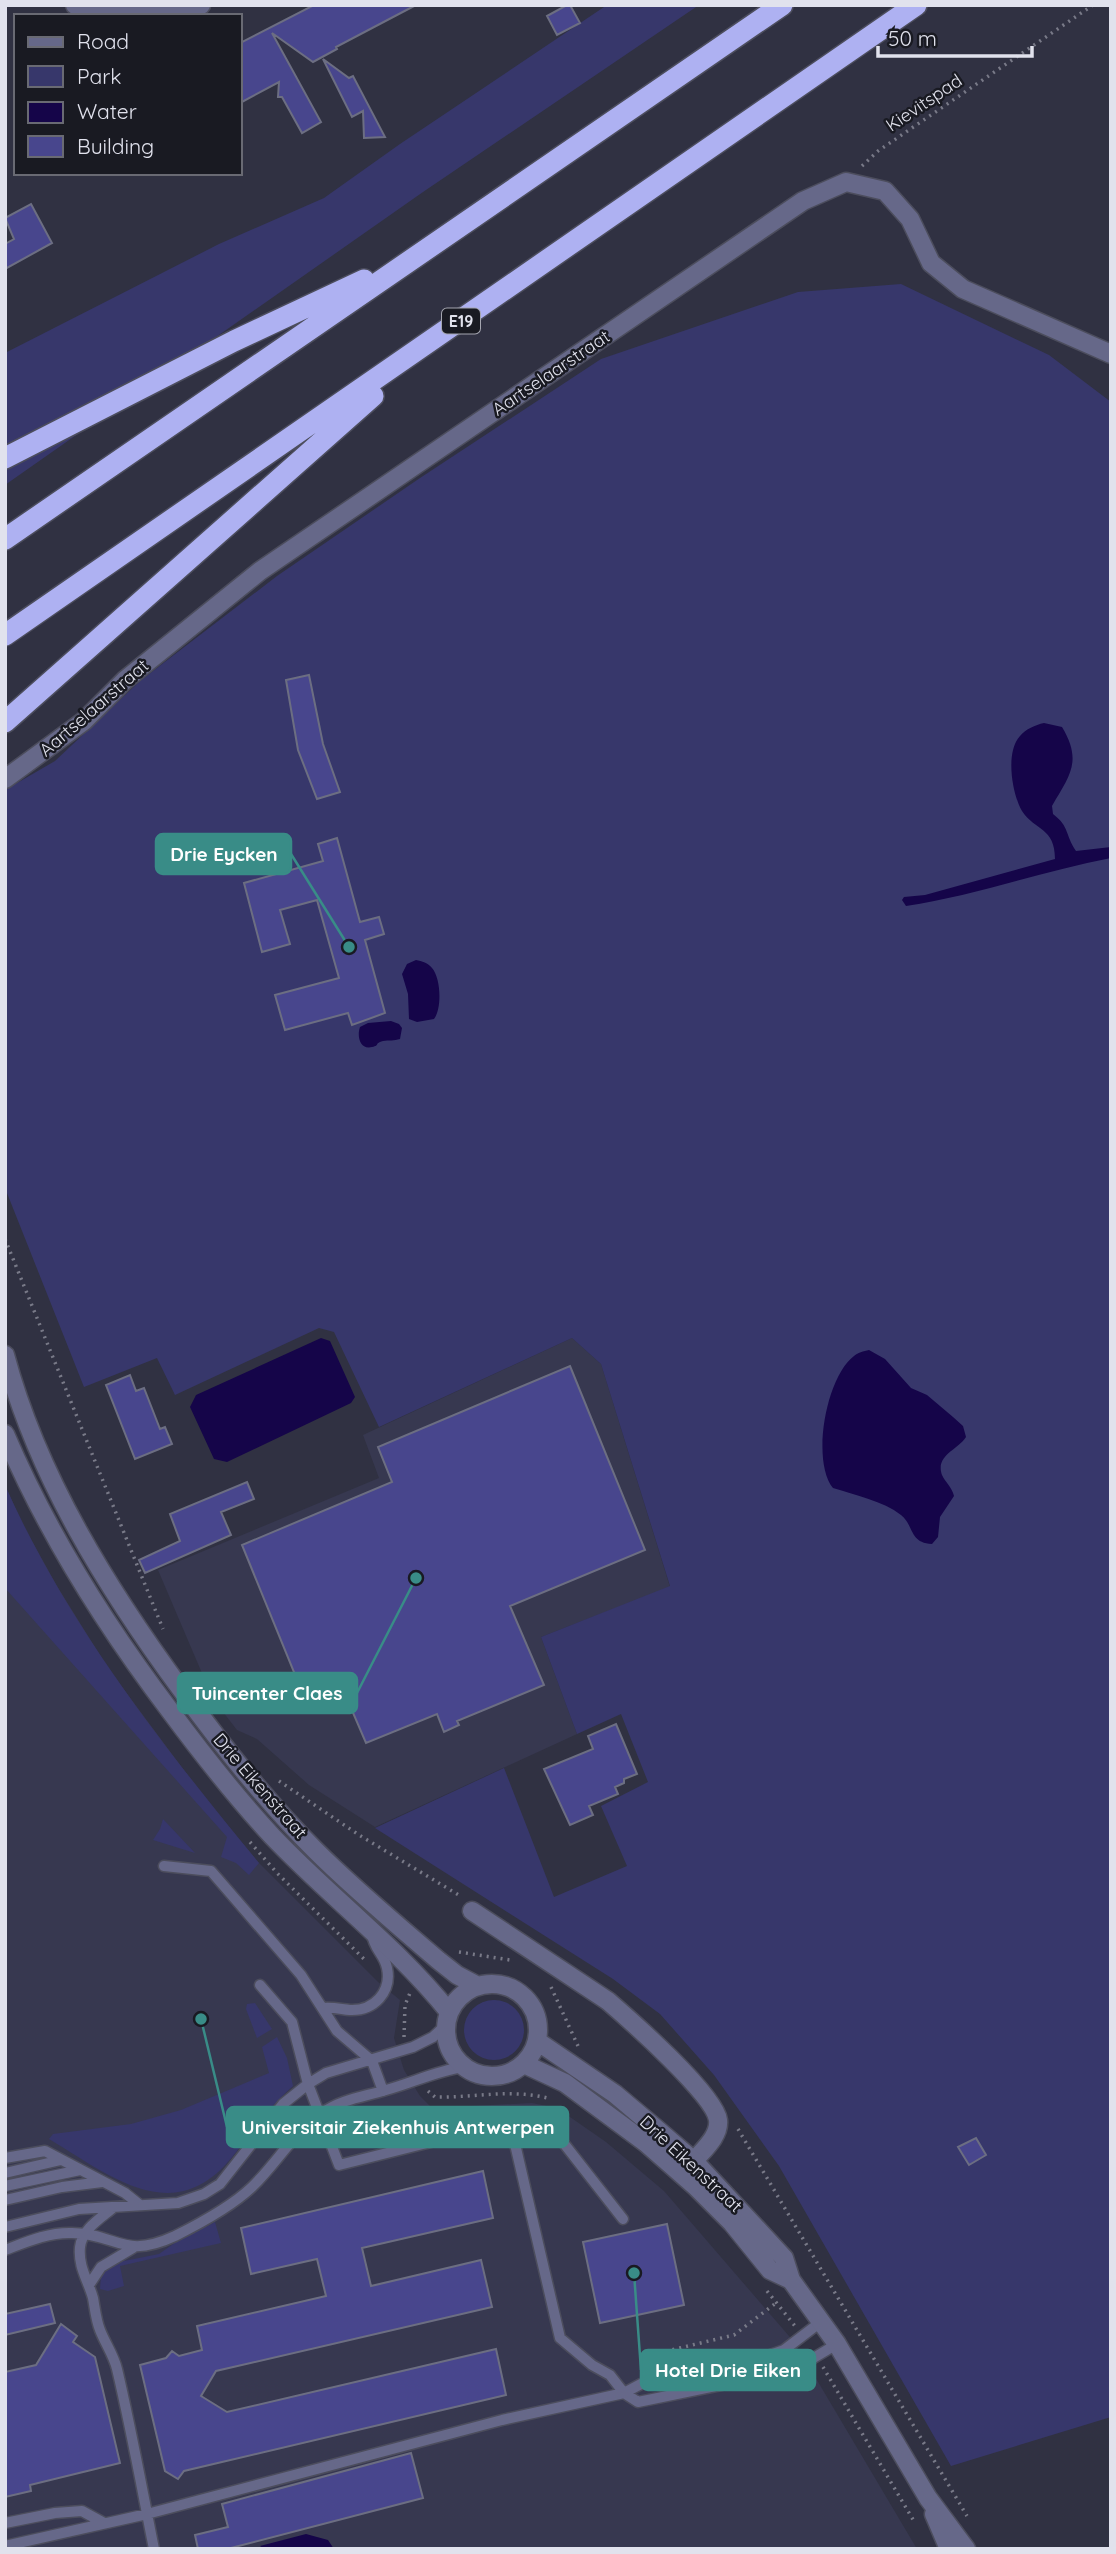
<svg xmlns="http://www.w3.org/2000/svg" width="1116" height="2554" font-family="Quicksand,sans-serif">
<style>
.built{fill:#373850}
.green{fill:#37376b}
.water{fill:#150549}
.building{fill:#48468d;stroke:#6c6e82;stroke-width:2}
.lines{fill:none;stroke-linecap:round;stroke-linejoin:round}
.service-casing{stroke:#4c4d5d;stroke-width:13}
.minor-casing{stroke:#4c4d5d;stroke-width:21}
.tertiary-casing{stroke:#4c4d5d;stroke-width:21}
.motorway-casing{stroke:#4c4d5d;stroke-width:24}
.path{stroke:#797a88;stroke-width:3.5;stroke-dasharray:2 5;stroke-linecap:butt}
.service{stroke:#666889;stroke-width:10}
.minor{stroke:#666889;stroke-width:18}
.tertiary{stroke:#666889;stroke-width:18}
.motorway{stroke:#aeb1f2;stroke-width:21}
.labels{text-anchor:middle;stroke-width:5;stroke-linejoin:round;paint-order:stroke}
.shield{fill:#191a22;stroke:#a5a6b0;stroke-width:2}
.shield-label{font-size:16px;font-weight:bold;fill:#e1e2ed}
.street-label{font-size:18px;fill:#e1e2ed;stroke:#191a22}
.leader{fill:none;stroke:#398c87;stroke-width:2.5}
.callout-dot{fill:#398c87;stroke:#191a22;stroke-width:2.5}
.callout{fill:#398c87;stroke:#398c87;stroke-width:2.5}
.callout-label{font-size:19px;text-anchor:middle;font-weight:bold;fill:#fff}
</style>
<rect width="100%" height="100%" fill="#303142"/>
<path class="built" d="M572,1338L601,1364L670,1587L541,1637L577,1734L375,1827L309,1785L257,1739L237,1730L213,1699L158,1570L379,1478L363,1435Z
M5,1485L23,1525L57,1586L108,1668L201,1793L259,1863L378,1982L400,2000L394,2038L404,2070L420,2096L432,2108L532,2103L557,2108L606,2142L664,2191L795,2343L917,2549H5Z"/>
<path class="green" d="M607,5H699L423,192L5,485V353L219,244L324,198L400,144Z
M901,284L1049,355L1111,402V2417L951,2466L779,2166L714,2075L660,2014L613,1979L375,1828L504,1768L554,1897L627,1866L601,1806L648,1782L621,1714L577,1734L541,1637L670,1586L601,1364L572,1338L379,1427L334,1332L319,1328L175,1395L157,1358L84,1387L5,1188V790L55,761L140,681L277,576L420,478L601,359L798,292Z
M5,1485C67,1625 163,1746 259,1863L249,1875L236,1863L221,1857L227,1837L5,1588Z
M163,1819L195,1853L153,1840L160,1829Z
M464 2030a30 30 0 1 1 60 0a30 30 0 1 1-60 0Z
M255,2003L272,2029L257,2038L246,2009L247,2004Z
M277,2037L287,2058L293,2086C269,2107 253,2131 233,2156C174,2230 111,2176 49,2139L53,2134L131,2124L181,2110L269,2073L262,2047Z
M215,2222L221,2243L120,2266L124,2286L108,2291L100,2289L101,2275L114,2263L159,2254L176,2242Z"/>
<path class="water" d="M1044,723L1062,727C1083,762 1069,776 1052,806L1053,814C1070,827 1065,835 1076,851L1111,847V858C1042,871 975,896 906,906L902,900L904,897L925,895L1055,859C1055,827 1035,831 1022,811C1012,794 1005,752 1020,736C1026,729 1035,725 1044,723Z
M416,960C422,961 428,963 432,968C441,978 442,1009 434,1019L417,1022L409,1019L408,994L402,974L407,964Z
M391,1021L399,1024L402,1028L400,1039C394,1041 389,1040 383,1041C373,1044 381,1045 372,1047C359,1050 357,1035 360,1027L368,1023Z
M321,1338L330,1341L355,1397L351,1403L227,1462L214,1459L190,1407L196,1395Z
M869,1350L885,1359L911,1388L927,1395L953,1417L963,1426L966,1437C958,1450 935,1455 942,1475C945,1482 952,1487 954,1496L940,1517L938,1537L932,1544C909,1543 914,1525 901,1515C883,1501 855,1495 833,1488C811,1461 826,1377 854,1356C857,1353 864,1351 869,1350Z
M306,2534L328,2540L334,2549H264L260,2546Z"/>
<path class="building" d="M314,5H416L336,47L337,49L313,62L272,33L321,122L302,133L282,97H278L279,82L240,103V43Z
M567,5H570L580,23L557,35L547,16Z
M323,59L349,78L353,76L385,137L364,138L363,111L352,117Z
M31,204L52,243L5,269V244L14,239L5,218Z
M309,675L323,744L340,792L317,799L298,750L286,680Z
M337,838L360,922L379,917L384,934L365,940L385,1013L352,1025L348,1013L285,1030L275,995L339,978L317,900L280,910L290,944L262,952L244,883L323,861L318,844Z
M570,1366L645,1550L510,1606L544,1685L457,1721L459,1725L444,1732L437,1714L366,1743L348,1701L322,1712L308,1678L298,1682L242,1545L392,1482L378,1447Z
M130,1375L136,1391L144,1388L160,1429L165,1427L172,1444L135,1459L106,1385Z
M247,1482L254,1499L221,1512L231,1535L145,1573L139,1560L180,1541L170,1514Z
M616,1724L637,1774L624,1779V1783L615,1787L618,1794L589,1806L593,1815L570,1825L544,1769L593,1749L588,1736Z
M976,2138L986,2155L969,2165L958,2147Z
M483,2171L493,2218L362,2248L371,2286L481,2260L492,2307L216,2371L201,2396L227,2412L496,2349L506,2395L184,2471L178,2479L165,2471L140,2365L166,2358L172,2351L179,2356L202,2350L197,2326L326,2296L317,2259L251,2274L241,2228Z
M667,2224L684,2305L600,2323L583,2242Z
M50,2304L55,2323L5,2335V2314Z
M61,2324L77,2336L73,2342L95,2357L120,2463L30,2485L31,2491L5,2497V2372L36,2365Z
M411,2453L423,2498L227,2549H198L195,2535L228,2527L222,2504Z"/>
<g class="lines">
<g class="service-casing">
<path id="service" d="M164,1866L211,1871L301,1975L337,2031L372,2061L383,2091
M260,1985L292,2022L308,2084L339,2165L487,2128L514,2129L515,2144L560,2338L592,2365L610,2375L624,2393L638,2402L780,2373L795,2369L837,2344
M323,2008C333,2007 340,2009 350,2010C374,2011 392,1992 387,1968C384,1953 374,1950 372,1934
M514,2129L542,2128L562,2141L623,2219
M5,2158L45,2151L125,2193L140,2205
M5,2173L61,2160
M5,2186L80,2170
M5,2200L62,2187L102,2182
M114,2207C101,2218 82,2229 80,2247C78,2267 88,2280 93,2298C95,2309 96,2320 100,2330C105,2343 114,2356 117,2369C131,2428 142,2489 154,2549
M5,2227L79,2209L178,2203L204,2194L220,2184L283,2104L308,2084L326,2073L413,2047L433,2037L446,2025
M5,2250C26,2242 49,2232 72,2233C118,2234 123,2260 175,2236C201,2223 231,2207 252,2187C276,2164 294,2132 322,2113C342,2099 363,2097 386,2090C412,2083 436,2071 463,2067
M89,2285L101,2267L133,2248
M5,2523L55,2513L82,2511L104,2523
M5,2546L147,2514L502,2420L624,2393L641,2384L770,2355L784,2350L822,2321"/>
</g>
<g class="minor-casing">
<path id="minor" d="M75,5C116,9 162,19 201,5
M5,779L84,721L125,680L260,571L803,201L846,182L885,191L910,219L931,263L963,289L1111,354
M472,1911L608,2001C630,2020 715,2095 718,2120C720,2136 703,2150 694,2161"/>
</g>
<g class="tertiary-casing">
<path id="tertiary" d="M5,1355C38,1478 108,1590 183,1692C223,1747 267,1802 315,1850C354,1889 396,1924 438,1960L457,1975L476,1985
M5,1434C48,1535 105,1625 171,1712C203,1755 236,1797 272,1836C329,1896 397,1947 449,2012
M446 2030a46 46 0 1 1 92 0a46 46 0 1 1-92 0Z
M537,2041L615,2094L659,2131L694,2161L784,2258L791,2280L837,2344L928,2498L966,2549
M524,2064L565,2083L646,2143L695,2186L732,2223L770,2270L791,2280
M934,2514L949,2549"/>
</g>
<g class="motorway-casing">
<path id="motorway" d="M5,458L234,341L364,280
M5,539L782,5
M5,635L916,5
M5,722L373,396"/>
</g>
<path class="path" d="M862,166L878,151L1093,5
M5,1239L163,1629
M279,1781L359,1835L462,1897
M250,1842L277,1873L367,1962
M459,1952L510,1960
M551,1987L578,2046
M404,2037L405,2005L410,1993
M428,2091L435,2097C473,2098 513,2088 551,2099
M738,2129L967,2516
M767,2291L795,2326
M823,2367L915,2523
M643,2368L667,2351L734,2335L776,2303"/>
<use href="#service" class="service"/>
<use href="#minor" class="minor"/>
<use href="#tertiary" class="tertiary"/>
<use href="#motorway" class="motorway"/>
</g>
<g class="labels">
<rect class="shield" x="442" y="308.5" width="38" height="25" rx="5"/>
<g class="shield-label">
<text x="461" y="327">E19</text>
</g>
<g class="street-label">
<text transform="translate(924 103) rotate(-34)" y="6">Kievitspad</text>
<text transform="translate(551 373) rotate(-34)" y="6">Aartselaarstraat</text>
<text transform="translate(94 708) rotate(-41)" y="6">Aartselaarstraat</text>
<text transform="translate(260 1786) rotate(49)" y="6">Drie Eikenstraat</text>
<text transform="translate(691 2164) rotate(43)" y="6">Drie Eikenstraat</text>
</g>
</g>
<path class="leader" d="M349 947L291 854M416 1578L357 1693M201 2019L227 2127M634 2273L641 2370"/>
<g class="callout-dot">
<circle cx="349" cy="947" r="7"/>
<circle cx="416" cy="1578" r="7"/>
<circle cx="201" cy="2019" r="7"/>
<circle cx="634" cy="2273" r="7"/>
</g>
<g class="callout">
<rect x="156" y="834" width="135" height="40" rx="7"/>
<rect x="178" y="1673" width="179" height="40" rx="7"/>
<rect x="227" y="2107" width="341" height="40" rx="7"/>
<rect x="641" y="2350" width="174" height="40" rx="7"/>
</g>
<g class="callout-label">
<text x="224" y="861">Drie Eycken</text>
<text x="267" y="1700">Tuincenter Claes</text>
<text x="398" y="2134">Universitair Ziekenhuis Antwerpen</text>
<text x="728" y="2377">Hotel Drie Eiken</text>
</g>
<rect width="1116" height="2554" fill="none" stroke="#e1e2ed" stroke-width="14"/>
<rect x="14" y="14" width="228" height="161" fill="#191a22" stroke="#696a73" stroke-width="2"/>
<rect x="28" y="37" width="35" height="10" fill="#666889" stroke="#696a73" stroke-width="2"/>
<text x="77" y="49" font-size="21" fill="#e1e2ed">Road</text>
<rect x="28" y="66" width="35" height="21" fill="#37376b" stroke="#696a73" stroke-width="2"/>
<text x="77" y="84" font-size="21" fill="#e1e2ed">Park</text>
<rect x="28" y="102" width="35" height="21" fill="#150549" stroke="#696a73" stroke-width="2"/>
<text x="77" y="119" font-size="21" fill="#e1e2ed">Water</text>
<rect x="28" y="136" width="35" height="21" fill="#48468d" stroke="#696a73" stroke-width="2"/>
<text x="77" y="154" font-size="21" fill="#e1e2ed">Building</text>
<path d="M878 46v10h154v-10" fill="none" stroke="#e1e2ed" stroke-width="3.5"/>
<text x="888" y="46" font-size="21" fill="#e1e2ed" stroke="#191a22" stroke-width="5" paint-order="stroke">50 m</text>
</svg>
